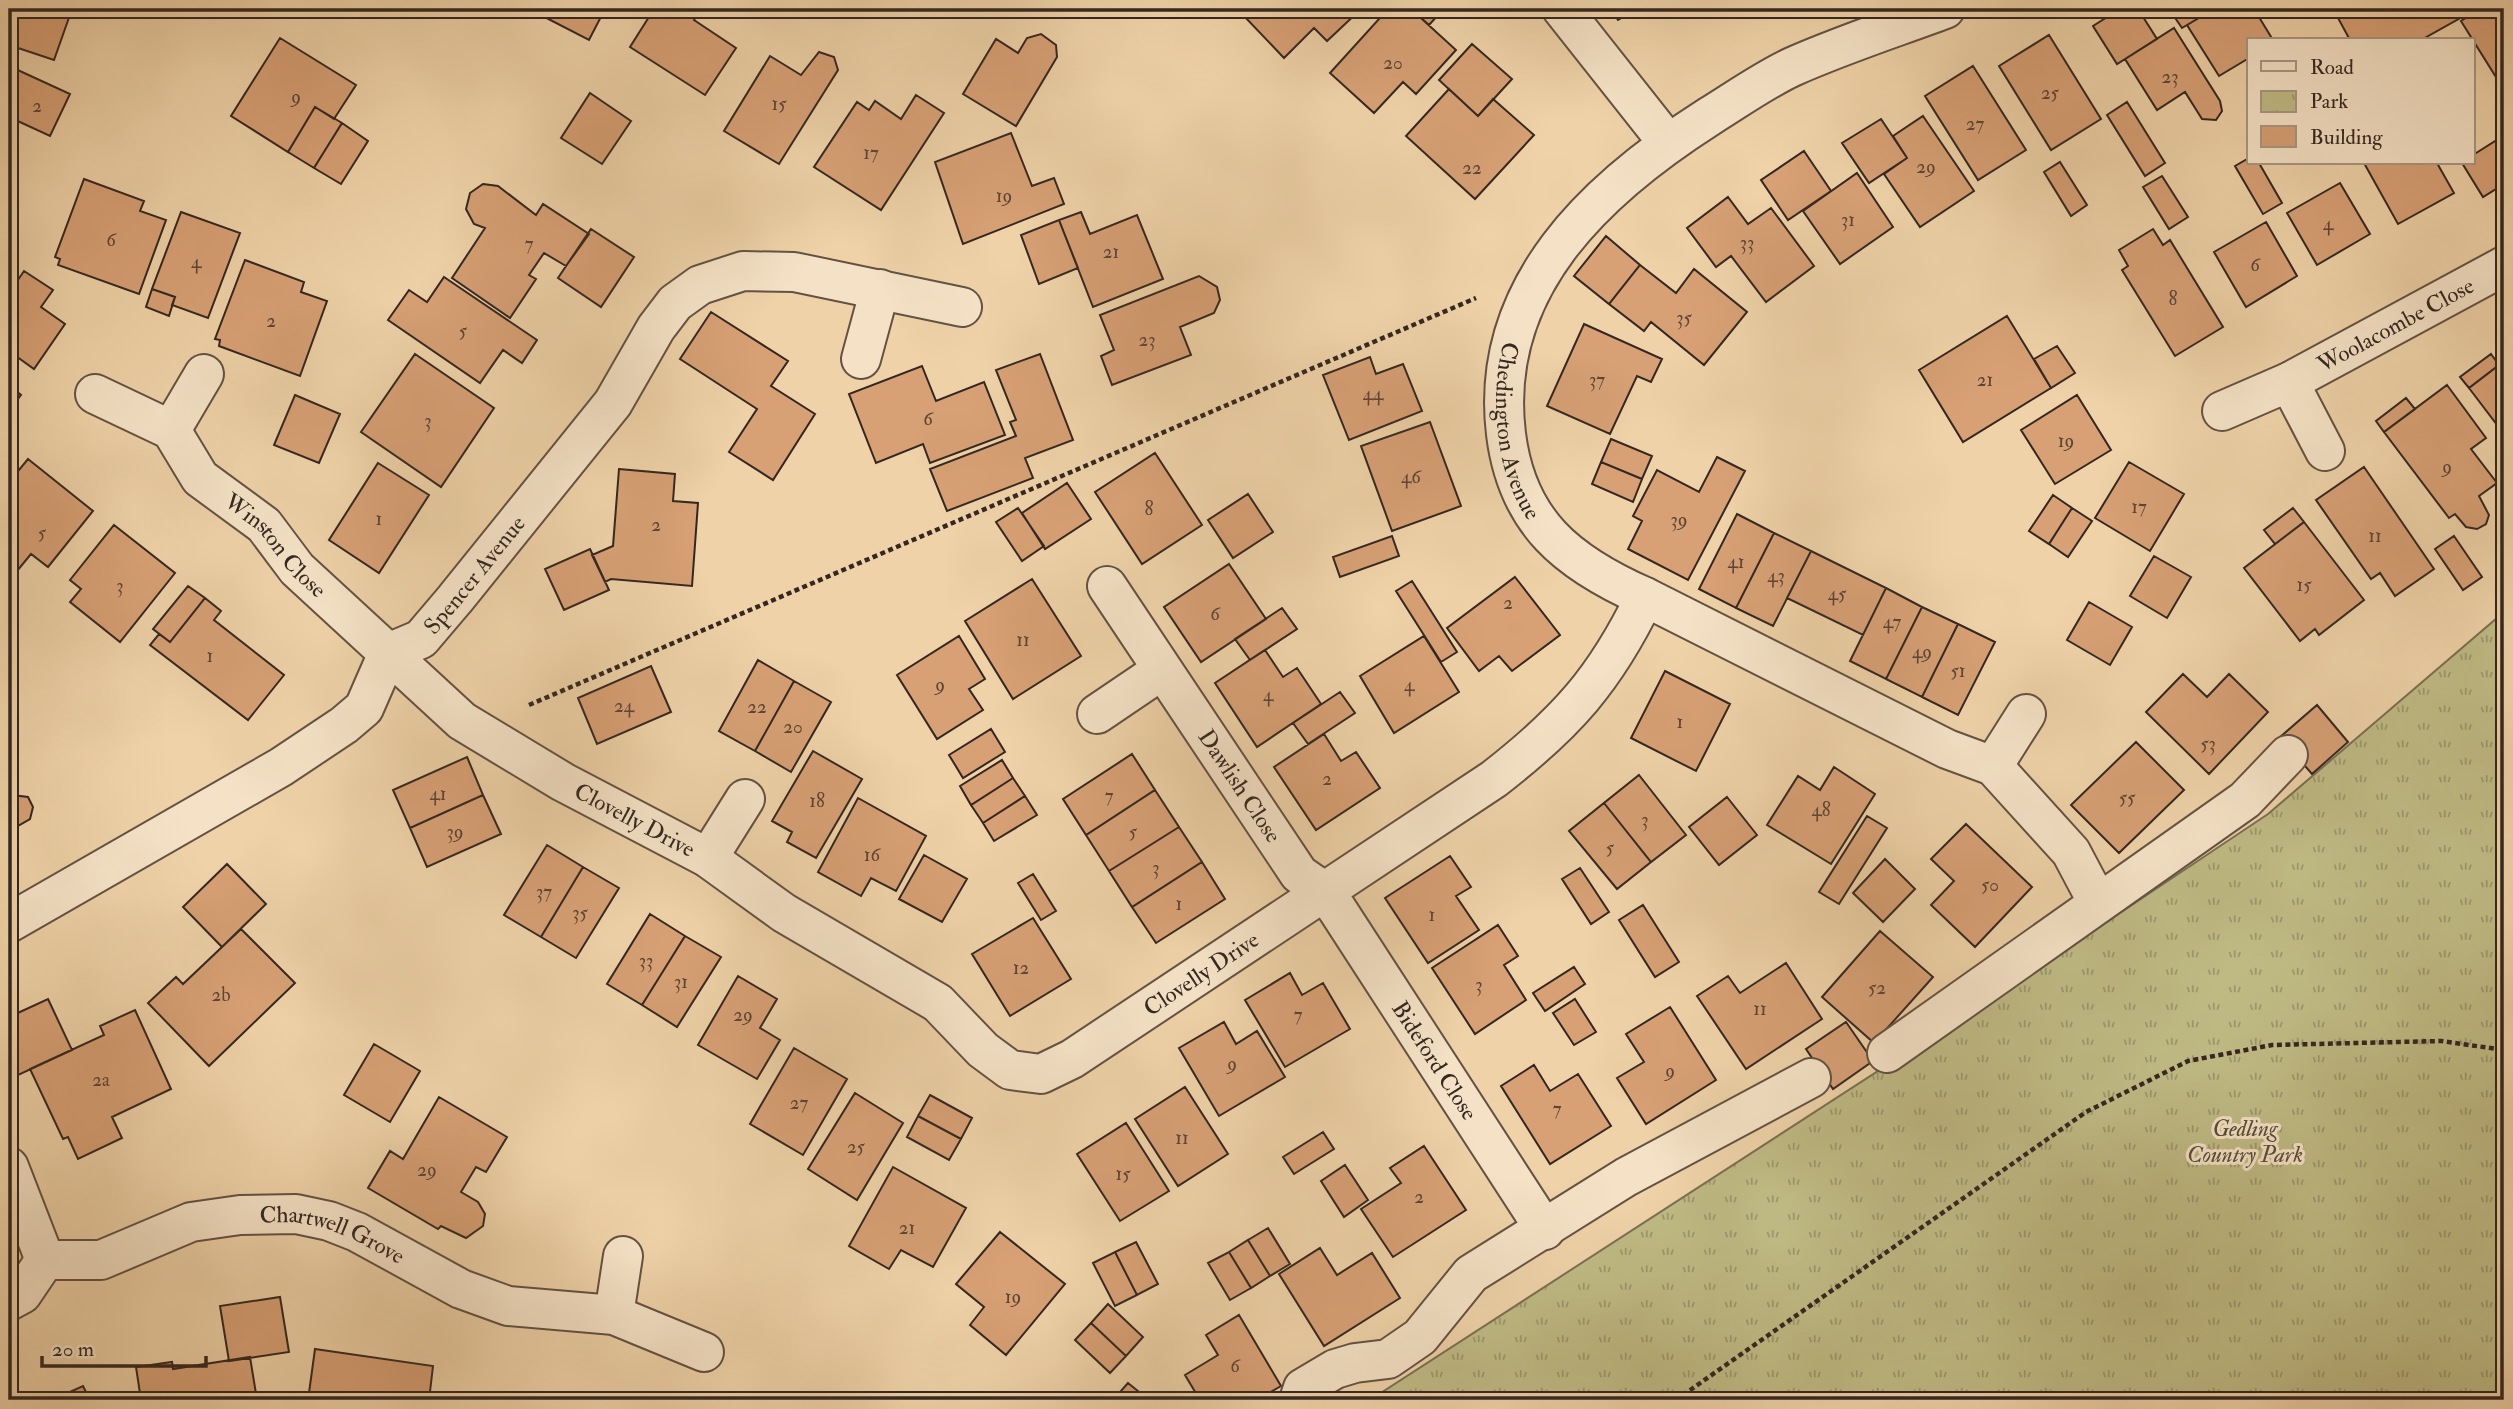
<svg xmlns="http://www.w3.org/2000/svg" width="2513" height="1409" font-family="'IM FELL Double Pica',serif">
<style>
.park{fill:url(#park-tufts);stroke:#7a7052;stroke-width:2}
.building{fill:#d7a075;stroke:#342721;stroke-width:2}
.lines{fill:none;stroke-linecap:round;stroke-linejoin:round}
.minor-casing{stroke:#635243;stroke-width:42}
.path{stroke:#342721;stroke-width:4.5;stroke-dasharray:5 3.5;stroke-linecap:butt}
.minor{stroke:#f5e2c6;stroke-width:38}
.labels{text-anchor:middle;stroke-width:6;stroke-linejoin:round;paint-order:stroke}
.number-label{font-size:19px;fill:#5d4536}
.street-label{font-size:23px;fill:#342721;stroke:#f5e2c6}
.park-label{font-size:23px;font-style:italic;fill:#574c3a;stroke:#f5e2c6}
</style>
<defs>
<pattern id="park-tufts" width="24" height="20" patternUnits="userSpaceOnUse" patternTransform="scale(1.75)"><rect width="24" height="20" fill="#bfba84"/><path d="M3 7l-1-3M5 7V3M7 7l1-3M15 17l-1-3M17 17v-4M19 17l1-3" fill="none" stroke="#9c976c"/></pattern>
</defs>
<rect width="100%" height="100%" fill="#efd2a8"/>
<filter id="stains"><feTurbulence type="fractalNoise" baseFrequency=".00286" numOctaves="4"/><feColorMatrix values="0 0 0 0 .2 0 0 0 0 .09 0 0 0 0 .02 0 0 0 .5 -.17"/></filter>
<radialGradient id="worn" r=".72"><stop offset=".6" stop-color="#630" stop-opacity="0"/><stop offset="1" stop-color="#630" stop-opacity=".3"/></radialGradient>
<path class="park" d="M2504,612V1400H1370L2054,957L2268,814Z"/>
<path class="building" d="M9,9H72L54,60L9,45Z
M529,9H605L589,40Z
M654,9H701L694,20L736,48L705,95L630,47Z
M1249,9H1361L1327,41L1314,28L1284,58L1243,15Z
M1388,9H1411L1456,50L1416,94L1403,82L1374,113L1330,73Z
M1411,9H1432L1438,15L1429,25Z
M1611,9H1637L1618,20Z
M2120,9H2138L2157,39L2117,64L2093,26Z
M2169,9H2214L2182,28Z
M2214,9H2254L2273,40H2249V58L2219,76L2187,25Z
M2355,9H2458L2462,17L2421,40H2350L2338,18Z
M2480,9H2504V90L2461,21Z
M2174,28L2220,101L2222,111L2216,120L2202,119L2185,92L2157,110L2125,59Z
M1041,34L1056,45L1057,57L1016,126L963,94L996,39L1018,53L1027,38Z
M2049,35L2101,119L2051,150L1999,66Z
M280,38L356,85L334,119L315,107L288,152L231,116Z
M1472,44L1512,79L1478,116L1439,80Z
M819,52L834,57L838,70L779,164L724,131L770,56L801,75Z
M9,66L70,94L50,136L9,117Z
M1973,66L2026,150L1978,180L1925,96Z
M1449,89L1478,116L1493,99L1534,135L1475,199L1406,136Z
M590,93L631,121L602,164L561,138Z
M916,95L944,113L881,210L814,167L857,102L869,110L875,101L901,119Z
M2127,102L2165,163L2145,176L2107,115Z
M315,107L342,123L314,168L288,152Z
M1923,116L1974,191L1920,227L1884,174L1907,158L1893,136Z
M1881,119L1907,158L1869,183L1842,143Z
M342,123L368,141L341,184L314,168Z
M1011,133L1032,186L1054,178L1064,204L963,244L935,162Z
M2500,138L2504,145V184L2483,197L2462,163H2473V155Z
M1804,151L1831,191L1788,220L1761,180Z
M2249,158V163H2259L2282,203L2263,214L2235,166Z
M2060,162L2087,205L2071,216L2044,172Z
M2364,163H2437L2454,193L2398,224Z
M1857,173L1893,227L1840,264L1803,211Z
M2162,176L2188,217L2169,229L2143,187Z
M84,179L144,201L140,211L166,220L139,294L58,265L60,259L55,257Z
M2340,183L2370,234L2317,265L2287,213Z
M483,184L498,186L536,215L543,204L589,234L566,266L544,253L529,275L536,279L510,318L452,278L485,228L474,224L466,209L470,193Z
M1728,197L1748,224L1771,208L1814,266L1766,302L1731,256L1716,267L1687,228Z
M181,212L240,233L208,318L172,305L175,297L152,289Z
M1081,212L1090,234L1137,215L1163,279L1093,307L1059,220Z
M1059,220L1078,268L1039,284L1021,235Z
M2266,222L2297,276L2246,307L2214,252Z
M591,229L634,257L601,307L558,278Z
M2153,229L2163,245L2170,240L2223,327L2175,356L2122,270L2128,266L2119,250Z
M1606,236L1640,265L1609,304L1574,276Z
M245,260L304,282L301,292L327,301L300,376L219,346L220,340L215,339Z
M1640,265L1676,293L1694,269L1747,312L1704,365L1651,322L1644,331L1609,304Z
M24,271L53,290L41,307L65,324L34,369L9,351V293Z
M1199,276L1217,287L1220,300L1214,313L1180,327L1191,355L1112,385L1101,356L1114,350L1100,315Z
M444,277L537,340L522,363L503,350L480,383L388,320L409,290L427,302Z
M152,289L175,297L169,316L146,307Z
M711,312L788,361L771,386L815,414L773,480L729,452L757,409L680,359Z
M2007,316L2051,388L1963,442L1919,370Z
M1584,324L1662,359L1651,382L1637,376L1610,434L1547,406Z
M2057,346L2075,373L2051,388L2034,359Z
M415,354L494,408L441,487L361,432Z
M1040,354L1073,440L1025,458L1033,478L947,511L930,469L1016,436L1010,422L1016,420L996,370Z
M2491,354L2499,365L2469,388L2460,377Z
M1370,357L1376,374L1403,364L1422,411L1349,440L1323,375Z
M2504,361V434L2469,388Z
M922,366L936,401L984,382L1005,435L930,463L923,444L876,463L849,394Z
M9,385L21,395L9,411Z
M2447,385L2486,438L2471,449L2497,483L2479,496L2489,515L2486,524L2477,529L2466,527L2455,514L2449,518L2384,432Z
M295,395L340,414L319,463L274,445Z
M2077,395L2111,450L2055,484L2021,430Z
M2406,398L2415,409L2384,432L2376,421Z
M1430,422L1461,506L1392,531L1361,446Z
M1611,439L1652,456L1642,479L1601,462Z
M1155,453L1202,525L1142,564L1095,492Z
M1717,457L1745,471L1688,580L1628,549L1642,521L1633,516L1657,470L1699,492Z
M28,459L93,511L48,567L31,554L17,571L9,564V482Z
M1601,462L1642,479L1633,502L1592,484Z
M2129,462L2184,494L2150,551L2095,518Z
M378,463L429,495L379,573L329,540Z
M2364,467L2434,569L2395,596L2380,573L2371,579L2316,500Z
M619,469L675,474L673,501L698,503L692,586L611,579L605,582L592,555L613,546Z
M1067,483L1091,519L1045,549L1022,513Z
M1248,494L1273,532L1233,558L1208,520Z
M2053,495L2072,508L2049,544L2029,531Z
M1018,508L1044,546L1022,561L996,522Z
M2072,508L2092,521L2068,557L2049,544Z
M2293,508L2304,522L2275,544L2264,530Z
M1737,514L1774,533L1736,608L1699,589Z
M2304,522L2364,600L2319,635L2315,629L2300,641L2244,568Z
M114,525L175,573L120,642L70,602L81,589L70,580Z
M1774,533L1811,551L1773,626L1736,608Z
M1392,536L1399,556L1340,577L1333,557Z
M2454,536L2482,577L2463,590L2435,549Z
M590,549L609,590L564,610L545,569Z
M1811,551L1886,588L1863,635L1787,598Z
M2154,556L2191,577L2167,618L2130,596Z
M1229,564L1266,619L1201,662L1164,607Z
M1515,577L1560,635L1512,671L1499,656L1479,671L1447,628Z
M1032,579L1081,656L1013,699L965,621Z
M1412,581L1457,652L1441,662L1396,591Z
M188,586L205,598L170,642L153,629Z
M1886,588L1922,607L1886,679L1850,661Z
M205,598L221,611L214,620L284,675L248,720L150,645L159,634L170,642Z
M2089,602L2132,627L2110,665L2067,640Z
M1922,607L1958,624L1922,697L1886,679Z
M1282,608L1297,629L1250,660L1235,639Z
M1958,624L1995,642L1958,715L1922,697Z
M959,636L985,679L969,689L983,710L937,739L897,675Z
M1424,636L1459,692L1394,733L1360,676Z
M1265,650L1283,677L1297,668L1321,704L1257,747L1215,683Z
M758,660L794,681L755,751L719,731Z
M651,666L671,712L597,744L578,698Z
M1665,671L1730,704L1696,771L1631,738Z
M2183,674L2207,697L2229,674L2268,712L2209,774L2146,712Z
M794,681L831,702L791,772L755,751Z
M1340,692L1355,713L1308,744L1293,723Z
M2317,705L2348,742L2312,774L2280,737Z
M991,729L1005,752L963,778L949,755Z
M1324,734L1341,761L1356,752L1380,788L1316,830L1274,767Z
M2136,742L2184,790L2119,853L2071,805Z
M813,751L862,779L816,858L787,842L792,832L772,821Z
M1132,754L1155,790L1086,835L1063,799Z
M467,757L483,795L410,828L393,790Z
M1002,760L1013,778L971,805L960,786Z
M1834,767L1875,794L1831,864L1767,825L1798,776L1820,790Z
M1639,775L1686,835L1651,862L1604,803Z
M1013,778L1025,796L983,823L971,805Z
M9,788L12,795L28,797L33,807L30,819L9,831Z
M1155,790L1179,827L1109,871L1086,835Z
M483,795L501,834L427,867L410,828Z
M1025,796L1037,815L994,841L983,823Z
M1727,797L1757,835L1719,865L1689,827Z
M858,798L926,836L896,891L871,878L861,896L818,872Z
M1604,803L1651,862L1617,889L1569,831Z
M1867,816L1887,828L1839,904L1819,892Z
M1966,824L2032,887L1975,947L1931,905L1954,881L1931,859Z
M1179,827L1202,862L1132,907L1109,871Z
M547,845L583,867L541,937L504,915Z
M924,855L967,879L942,922L899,899Z
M1450,856L1471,887L1456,896L1479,930L1428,963L1385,898Z
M1885,859L1915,889L1883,922L1853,893Z
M1202,862L1225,899L1156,943L1132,907Z
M227,864L266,904L222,947L183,907Z
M583,867L619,888L576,958L541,937Z
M1580,868L1609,912L1591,924L1562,879Z
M1033,874L1056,911L1041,920L1018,883Z
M1643,905L1679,962L1655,977L1619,920Z
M650,914L685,936L642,1005L607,984Z
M1033,918L1071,979L1010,1016L972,954Z
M1498,925L1518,956L1504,965L1526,1000L1475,1034L1432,968Z
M241,929L295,983L209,1066L148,1003L176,977L183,984Z
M1880,931L1933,977L1874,1043L1822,997Z
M685,936L721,957L677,1027L642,1005Z
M1786,963L1822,1019L1746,1069L1697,996L1728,976L1740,993Z
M1574,967L1585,984L1545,1011L1533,993Z
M1290,973L1302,995L1323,983L1350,1029L1285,1067L1245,1000Z
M738,976L777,999L760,1028L780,1040L757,1079L698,1045Z
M48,999L72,1050L16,1076L9,1059V1017Z
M1575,999L1596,1032L1574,1045L1553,1013Z
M1670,1007L1716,1080L1646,1124L1617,1078L1644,1062L1626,1034Z
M135,1010L171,1089L112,1117L122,1138L78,1159L68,1137L63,1139L30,1069L104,1035L100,1026Z
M1224,1022L1236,1044L1257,1031L1285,1077L1219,1116L1179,1048Z
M1846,1022L1873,1061L1833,1089L1806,1049Z
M374,1044L420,1071L390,1122L344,1095Z
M794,1048L847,1079L803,1155L750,1124Z
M1534,1065L1550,1091L1578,1074L1611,1126L1550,1164L1501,1086Z
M1185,1087L1228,1154L1178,1186L1135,1119Z
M855,1093L903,1123L857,1200L808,1169Z
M930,1095L972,1118L961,1139L918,1116Z
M439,1097L507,1137L486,1172L476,1167L461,1192L478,1202L485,1214L483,1226L466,1238L441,1226L438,1229L368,1188L390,1151L403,1159Z
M918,1116L961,1139L949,1160L907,1137Z
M1126,1123L1169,1191L1120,1221L1077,1154Z
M1323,1132L1334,1149L1294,1174L1283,1157Z
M1424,1146L1466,1210L1393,1257L1361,1209L1401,1183L1390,1168Z
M1345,1165L1368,1200L1344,1217L1321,1181Z
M893,1167L966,1208L933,1267L901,1250L889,1269L849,1246Z
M1268,1228L1290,1264L1270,1276L1248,1240Z
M1000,1232L1065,1284L1006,1355L970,1325L984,1307L956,1284Z
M1248,1240L1270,1276L1251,1288L1229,1252Z
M1136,1242L1158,1284L1137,1295L1115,1252Z
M1320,1248L1337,1275L1372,1253L1400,1298L1324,1346L1279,1274Z
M1115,1252L1137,1295L1115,1306L1093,1263Z
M1229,1252L1251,1288L1230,1300L1208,1263Z
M280,1297L289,1352L229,1361L220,1306Z
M1108,1304L1143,1337L1126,1356L1091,1323Z
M1239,1315L1281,1386L1257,1400H1200L1185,1375L1218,1355L1206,1335Z
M1091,1323L1126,1356L1110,1373L1075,1340Z
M315,1349L433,1366L429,1400H308Z
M250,1357L257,1400H141L136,1367L172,1362L173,1369Z
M1128,1383L1149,1400H1113Z
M83,1386L90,1400H52Z"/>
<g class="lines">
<g class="minor-casing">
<g id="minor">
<path d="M1562,9L1668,143"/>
<path id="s1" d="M1945,9C1894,28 1841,45 1792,67C1764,80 1736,100 1710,116C1597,188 1488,287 1506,434C1517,523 1568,563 1645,597L1947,749L1993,766L2071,852L2098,903"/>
<path d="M861,359L880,289"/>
<path d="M2289,382L2325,451"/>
<path id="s2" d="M95,394L171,430L200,478L264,525L297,569L462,721L563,782L708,858L784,913L938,1003L983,1050L1010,1070L1041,1074L1072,1059L1494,779C1566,723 1605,680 1645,597"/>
<path id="s3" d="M2222,411L2289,382L2504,266"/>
<path d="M171,430L204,374"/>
<path id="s4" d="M1107,586L1299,874L1325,892L1337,909L1545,1230"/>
<path d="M1097,714L1162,670"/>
<path d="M1993,766L2026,714"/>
<path d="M708,858L745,799"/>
<path id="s5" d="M9,923L281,767L344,725L364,708L388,653L421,639L455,599L613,403L656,328L675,303L700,285L743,271L794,272L962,307"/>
<path d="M1887,1053L2245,800L2288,755"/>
<path d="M9,1167L45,1260"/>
<path id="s6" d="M9,1301L22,1294L45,1260H101L191,1222L240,1215L296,1214L329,1221L357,1232L461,1289L508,1306L614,1315L704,1352"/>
<path d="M614,1315L623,1256"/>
<path d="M1299,1400L1303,1388L1335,1369L1355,1363L1388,1359L1420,1337L1471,1274L1626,1177L1811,1078"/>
</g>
</g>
<path class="path" d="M529,705L1476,298
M1676,1400L2086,1112L2188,1061L2272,1045L2441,1041L2504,1050"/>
<use href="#minor" class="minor"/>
</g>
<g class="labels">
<g class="number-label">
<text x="1393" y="69">20</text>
<text x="2170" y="83">23</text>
<text x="2050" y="99">25</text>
<text x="296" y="103">9</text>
<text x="779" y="110">15</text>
<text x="37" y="112">2</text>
<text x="1975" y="130">27</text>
<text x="871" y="159">17</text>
<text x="1926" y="173">29</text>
<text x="1472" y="174">22</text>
<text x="1004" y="202">19</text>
<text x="1848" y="226">31</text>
<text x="2328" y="230">4</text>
<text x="111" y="246">6</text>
<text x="1747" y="249">33</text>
<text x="529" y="250">7</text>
<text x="1111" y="258">21</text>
<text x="196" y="268">4</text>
<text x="2255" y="271">6</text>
<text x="2173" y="305">8</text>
<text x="1684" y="324">35</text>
<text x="271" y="327">2</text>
<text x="463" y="337">5</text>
<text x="1147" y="346">23</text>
<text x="1597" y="386">37</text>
<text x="1985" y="386">21</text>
<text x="1373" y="400">44</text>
<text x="928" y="425">6</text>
<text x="428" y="427">3</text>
<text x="2066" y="447">19</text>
<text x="2447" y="473">9</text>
<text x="1411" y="483">46</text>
<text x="2139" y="513">17</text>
<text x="1149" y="515">8</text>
<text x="379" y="525">1</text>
<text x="1679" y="526">39</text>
<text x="656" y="531">2</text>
<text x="42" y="539">5</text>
<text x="2375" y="542">11</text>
<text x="1736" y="568">41</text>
<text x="1776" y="582">43</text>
<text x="2304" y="591">15</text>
<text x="120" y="592">3</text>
<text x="1837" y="600">45</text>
<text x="1508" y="609">2</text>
<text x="1215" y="620">6</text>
<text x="1892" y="628">47</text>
<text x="1023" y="646">11</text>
<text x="1922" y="658">49</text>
<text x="210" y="662">1</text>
<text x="1958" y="677">51</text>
<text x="940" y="691">9</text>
<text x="1409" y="691">4</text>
<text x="1268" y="701">4</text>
<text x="624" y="712">24</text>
<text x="757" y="713">22</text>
<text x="1680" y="728">1</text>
<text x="793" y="733">20</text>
<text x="2208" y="750">53</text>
<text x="1327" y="785">2</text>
<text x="438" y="800">41</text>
<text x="1109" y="802">7</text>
<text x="2127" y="804">55</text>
<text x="817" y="807">18</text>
<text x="1821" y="816">48</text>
<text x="1645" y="826">3</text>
<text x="455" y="838">39</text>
<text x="1133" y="838">5</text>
<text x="1610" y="854">5</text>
<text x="872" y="861">16</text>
<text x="1156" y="874">3</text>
<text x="1990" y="891">50</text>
<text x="544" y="898">37</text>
<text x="1179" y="910">1</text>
<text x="580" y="919">35</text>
<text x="1432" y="921">1</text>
<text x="646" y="967">33</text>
<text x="1021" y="974">12</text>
<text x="681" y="988">31</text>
<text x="1479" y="991">3</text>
<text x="1877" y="994">52</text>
<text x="221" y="1001">2b</text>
<text x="1760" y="1015">11</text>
<text x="743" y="1021">29</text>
<text x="1298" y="1021">7</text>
<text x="1232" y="1070">9</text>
<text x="1670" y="1077">9</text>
<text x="101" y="1086">2a</text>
<text x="799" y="1109">27</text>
<text x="1557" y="1115">7</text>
<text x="1182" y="1144">11</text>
<text x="856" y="1153">25</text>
<text x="427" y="1176">29</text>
<text x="1123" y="1180">15</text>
<text x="1419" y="1203">2</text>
<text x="907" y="1234">21</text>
<text x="1013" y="1303">19</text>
<text x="1235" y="1372">6</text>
</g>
<g class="street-label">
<text dy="8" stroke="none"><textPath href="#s3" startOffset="194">Woolacombe Close</textPath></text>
<text dy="8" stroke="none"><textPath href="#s1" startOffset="658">Chedington Avenue</textPath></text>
<text dy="8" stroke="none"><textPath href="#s2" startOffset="242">Winston Close</textPath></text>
<text dy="8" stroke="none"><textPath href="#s5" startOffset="595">Spencer Avenue</textPath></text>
<text dy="8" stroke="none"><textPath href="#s4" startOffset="240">Dawlish Close</textPath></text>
<text dy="8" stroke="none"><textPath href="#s2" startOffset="698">Clovelly Drive</textPath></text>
<text dy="8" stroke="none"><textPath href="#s2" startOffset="1372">Clovelly Drive</textPath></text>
<text dy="8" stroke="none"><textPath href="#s4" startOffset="579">Bideford Close</textPath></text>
<text dy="8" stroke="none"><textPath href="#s6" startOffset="355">Chartwell Grove</textPath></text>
</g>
<g class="park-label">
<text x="2245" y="1136">Gedling<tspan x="2245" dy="26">Country Park</tspan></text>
</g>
</g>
<rect width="2513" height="1409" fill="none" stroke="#efd2a8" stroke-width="35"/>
<rect x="10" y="10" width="2492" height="1388" fill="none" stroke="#342721" stroke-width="3.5"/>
<rect x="18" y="18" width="2478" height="1374" fill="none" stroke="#342721" stroke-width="2"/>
<rect x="2247" y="38" width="228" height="126" fill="#f5e2c6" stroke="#a89784" stroke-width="2"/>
<rect x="2261" y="61" width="35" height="10" fill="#f5e2c6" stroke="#a89784" stroke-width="2"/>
<text x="2310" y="74" font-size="21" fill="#342721">Road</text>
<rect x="2261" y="91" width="35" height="21" fill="url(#park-tufts)" stroke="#a89784" stroke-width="2"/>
<text x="2310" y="108" font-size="21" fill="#342721">Park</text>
<rect x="2261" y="126" width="35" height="21" fill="#d7a075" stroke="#a89784" stroke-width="2"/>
<text x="2310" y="144" font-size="21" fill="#342721">Building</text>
<path d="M42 1356v10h164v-10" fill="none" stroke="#342721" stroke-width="3.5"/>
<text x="52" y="1356" font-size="21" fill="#342721" stroke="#f5e2c6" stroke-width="5" paint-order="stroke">20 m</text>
<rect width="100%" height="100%" filter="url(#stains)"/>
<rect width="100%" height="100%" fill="url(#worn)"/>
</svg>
